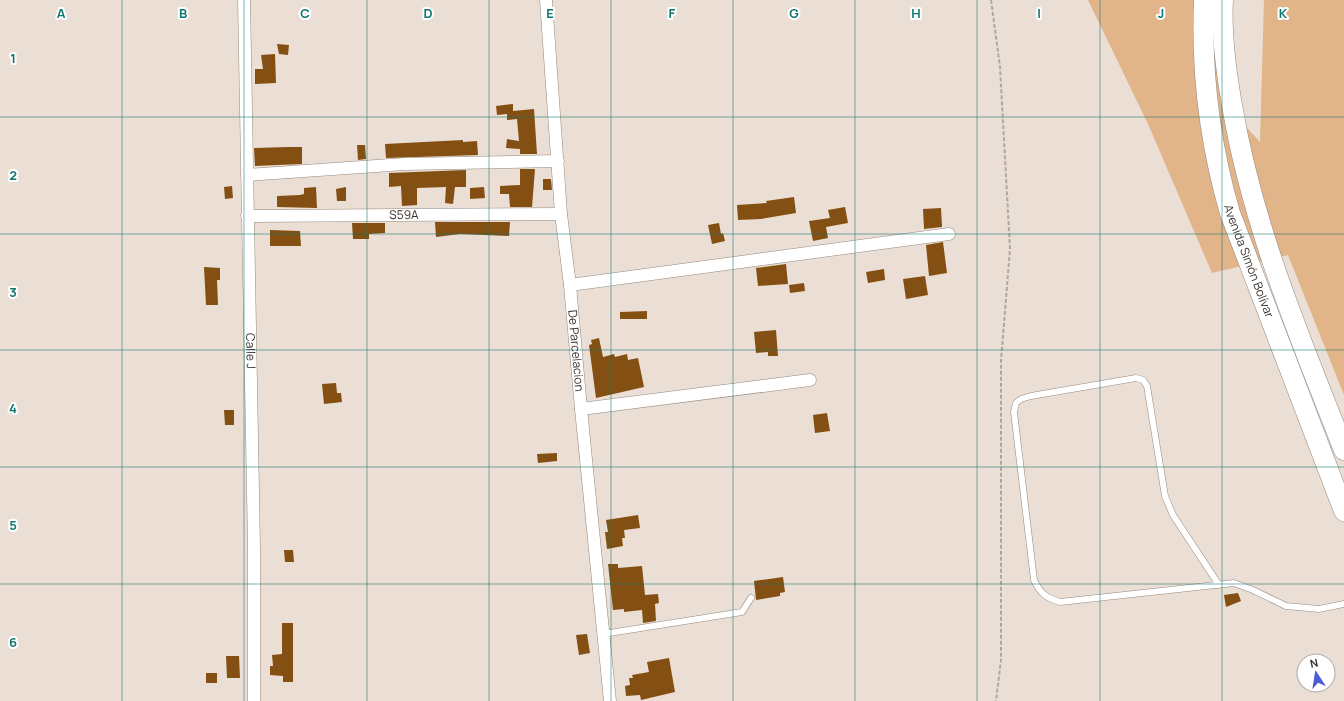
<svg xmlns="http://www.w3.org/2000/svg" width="1344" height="701" font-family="Manrope,sans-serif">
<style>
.green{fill:#e2b48a}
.building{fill:#844f12}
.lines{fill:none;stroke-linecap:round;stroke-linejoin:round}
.service-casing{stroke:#94897f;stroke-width:7}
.minor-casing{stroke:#94897f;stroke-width:13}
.trunk-casing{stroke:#94897f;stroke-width:21}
.path{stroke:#b2a79f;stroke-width:2;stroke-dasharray:4 2;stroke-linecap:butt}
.service{stroke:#fff;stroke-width:6}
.minor{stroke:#fff;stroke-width:12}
.trunk{stroke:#fff;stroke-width:20}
.grid{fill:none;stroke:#0f766e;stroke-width:1;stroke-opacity:0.55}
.labels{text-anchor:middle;stroke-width:4;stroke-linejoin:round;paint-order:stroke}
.street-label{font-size:12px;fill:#37322e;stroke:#fff}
.grid-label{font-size:13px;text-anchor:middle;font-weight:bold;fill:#0f766e;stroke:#fff;stroke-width:4;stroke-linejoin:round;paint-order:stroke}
</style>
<rect width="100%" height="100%" fill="#ebded4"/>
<path class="green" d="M1088,0H1214L1237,117L1260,142L1264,0H1344V395L1288,255L1212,273L1148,124Z"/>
<path class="building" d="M277,44L289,45L288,55L279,54Z
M275,54L276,83L255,84V69H263L261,55Z
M513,104V111L534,109L537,154H520V149L506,148L507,139L519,141L517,119L507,120V114L497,115L496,106Z
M463,140V142L477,141L478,155L386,158L385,144Z
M357,145H365L366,159L358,160Z
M289,147H302V164L255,166L254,148Z
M520,169H535L532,207H510L509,194H500V186L520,185Z
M466,170V187H455L453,204L445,203L446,187L417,188V205L402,206L401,186L389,187V173Z
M543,179H551L552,190H543Z
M232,186L233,198L225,199L224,187Z
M316,187L317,208L277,207V196L300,195L304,194V188Z
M346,187V201H337L336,189Z
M484,187L485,198L470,199V188Z
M794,197L796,213L761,219L738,220L737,205L767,203L766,201Z
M845,207L848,223L826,227L828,238L813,241L809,221L830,218L828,210Z
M941,208L942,227L924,229L923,209Z
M435,222H510L509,236L460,234L436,237Z
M352,223H385V233L369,234V239H353Z
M719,223L721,234L723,233L725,241L712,244L708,225Z
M270,230L300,231L301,246H270Z
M943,242L947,273L929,276L926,245Z
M786,264L788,284L758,286L756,268Z
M204,267L220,268V280H217L218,305H206Z
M884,269L885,280L868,283L866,272Z
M925,276L928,295L906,299L903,279Z
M804,283L805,291L790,293L789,285Z
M647,311V319H620V312Z
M776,330L778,356H768V352L756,353L754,332Z
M599,338L603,357L614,354L615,357L627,354L628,360L638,358L644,387L596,398L589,345L592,344L591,340Z
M336,383L337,393H341L342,402L324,404L322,384Z
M224,410H234V425H225Z
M827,413L830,431L815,433L813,415Z
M557,453V461L538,463L537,454Z
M638,515L640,528L624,530L625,538H622L623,546L607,549L605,532H608L606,520Z
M284,550H293L294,562H285Z
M608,564H618V568L642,566L645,595L658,594L659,603L655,604L656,621L643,623L642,610L624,612V609L613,610Z
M783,577L785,592L780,593V596L756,600L754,581Z
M1238,593L1241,601L1226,607L1224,595Z
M282,623H293V682H283V676L270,675V666H273L272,655L282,654Z
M587,634L590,653L579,655L576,635Z
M226,656H239L240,678H227Z
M669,658L675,692L641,700L640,695L626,696L625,686L630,685L629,678H633L632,675L649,672L647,662Z
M206,673H217V683H206Z"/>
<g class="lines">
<g class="service-casing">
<path id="service" d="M1219,585L1173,515L1165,496L1147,386L1143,380L1136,378L1031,396L1021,399L1016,403L1014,412L1034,580C1040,593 1046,598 1060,602L1234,583L1253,590L1286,606L1319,609L1344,604
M603,634L742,612L751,598"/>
</g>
<g class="minor-casing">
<g id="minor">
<path id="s1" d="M244,0L254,547V701"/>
<path id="s2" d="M546,0L561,214L570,285L581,409L610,701"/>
<path d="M247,175L405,164L558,161"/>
<path id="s3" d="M247,216L561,214"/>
<path d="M570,285L949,234"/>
<path d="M581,409L810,380"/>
</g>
</g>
<g class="trunk-casing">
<g id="trunk">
<path id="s4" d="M1204,0C1201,72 1210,144 1230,213L1344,511"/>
<path d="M1223,0C1221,35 1226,71 1232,105C1252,225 1300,338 1344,450"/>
</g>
</g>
<path class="path" d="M991,0L1000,67L1010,249L1001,361V660L996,701"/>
<use href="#service" class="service"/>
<use href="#minor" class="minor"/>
<use href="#trunk" class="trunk"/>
</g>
<path class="grid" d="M122,0V701M244,0V701M367,0V701M489,0V701M611,0V701M733,0V701M855,0V701M977,0V701M1100,0V701M1222,0V701M0,117H1344M0,234H1344M0,350H1344M0,467H1344M0,584H1344"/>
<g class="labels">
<g class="street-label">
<text dy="4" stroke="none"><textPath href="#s3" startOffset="157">S59A</textPath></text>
<text dy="4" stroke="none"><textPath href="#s4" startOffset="267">Avenida Simón Bolívar</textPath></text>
<text dy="4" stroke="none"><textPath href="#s1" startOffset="351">Calle J</textPath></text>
<text dy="4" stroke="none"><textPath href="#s2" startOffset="352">De Parcelacion</textPath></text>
</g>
</g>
<g class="grid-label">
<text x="61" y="18">A</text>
<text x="183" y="18">B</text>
<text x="305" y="18">C</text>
<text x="428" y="18">D</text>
<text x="550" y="18">E</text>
<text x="672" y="18">F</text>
<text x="794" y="18">G</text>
<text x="916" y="18">H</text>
<text x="1039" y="18">I</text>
<text x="1161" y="18">J</text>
<text x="1283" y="18">K</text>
<text x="13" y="63">1</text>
<text x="13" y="180">2</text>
<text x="13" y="297">3</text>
<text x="13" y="413">4</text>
<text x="13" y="530">5</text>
<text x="13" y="647">6</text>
</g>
<g transform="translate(1316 673) rotate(348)"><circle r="19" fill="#ffffff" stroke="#afadab"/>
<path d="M0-3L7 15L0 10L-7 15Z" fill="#4f5dd3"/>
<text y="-6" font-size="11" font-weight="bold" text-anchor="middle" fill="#37322e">N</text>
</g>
</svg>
